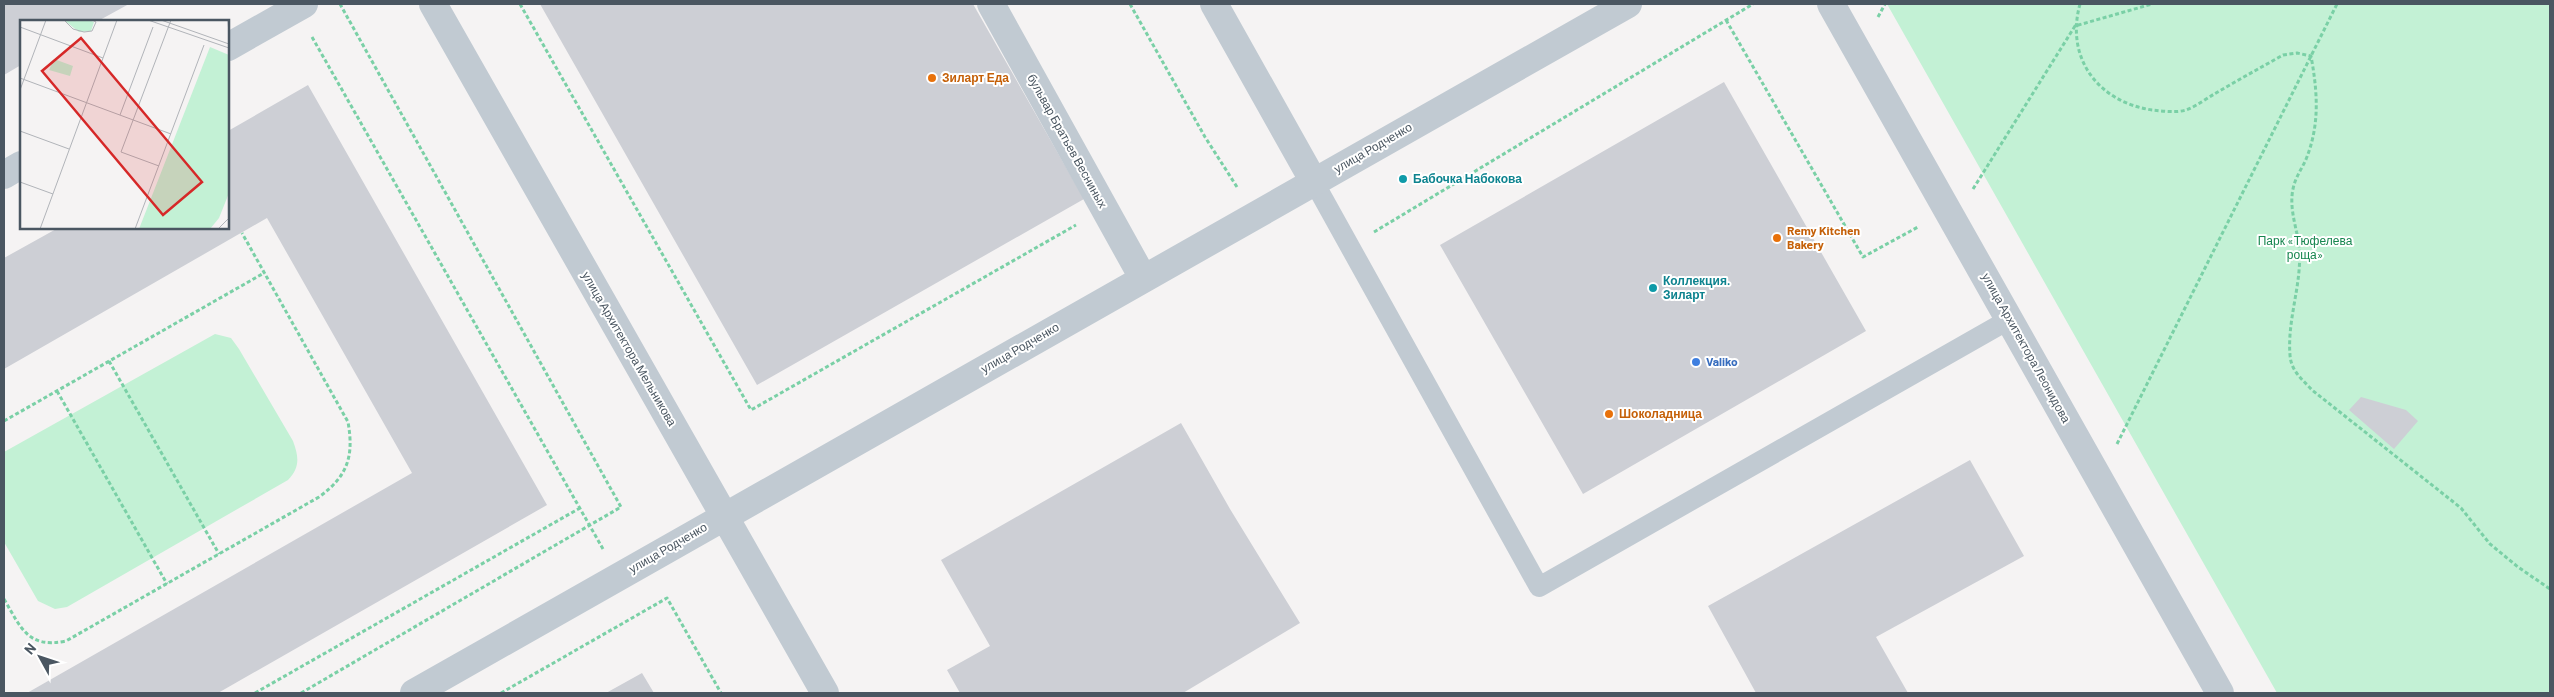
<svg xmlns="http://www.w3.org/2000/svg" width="2554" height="697" font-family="Barlow,sans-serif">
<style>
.green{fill:#c3f1d5}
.building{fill:#cdcfd5}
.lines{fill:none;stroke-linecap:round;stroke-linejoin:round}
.path{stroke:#7ad0a6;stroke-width:3;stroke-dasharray:4 2.5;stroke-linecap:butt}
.lane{stroke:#c1cad2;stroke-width:20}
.street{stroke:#c1cad2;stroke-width:28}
.food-dot{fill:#e8710a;stroke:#fff;stroke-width:2}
.culture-dot{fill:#0f9aa8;stroke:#fff;stroke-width:2}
.shop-dot{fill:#3f7fe0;stroke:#fff;stroke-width:2}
.labels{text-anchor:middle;stroke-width:4;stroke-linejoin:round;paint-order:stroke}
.food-label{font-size:12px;font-weight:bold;fill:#c56008;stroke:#fff;text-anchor:start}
.street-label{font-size:12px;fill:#4a5661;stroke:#fff}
.culture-label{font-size:12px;font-weight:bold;fill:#0d838f;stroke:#fff;text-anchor:start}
.park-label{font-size:12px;fill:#17864f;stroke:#fff}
.shop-label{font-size:12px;font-weight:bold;fill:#366cbe;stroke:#fff;text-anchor:start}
.inset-road{fill:none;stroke:#b1b4b9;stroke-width:1}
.view{fill:#d62828;fill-opacity:0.15;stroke:#d62828;stroke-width:2.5}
.inset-edge{fill:none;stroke:#4a5661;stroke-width:2.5}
</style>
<rect width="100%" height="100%" fill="#f5f3f3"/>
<path class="green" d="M1887,4H2550V693H2277Z
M215,334L231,338L239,349L293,441C299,457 300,468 288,480L67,607L55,609L38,601L4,542V452Z"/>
<path class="building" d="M4,4H129L98,21H21V65L4,75Z
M540,4H973L1084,199L757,385Z
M1724,82L1866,331L1583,494L1440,245Z
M308,85L547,505L218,693H27L412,473L267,218L4,369V258L58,228H228V131Z
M2361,397L2406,410L2418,421L2394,449L2349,410Z
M1181,423L1230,509L1300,623L1183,693H960L947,670L990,646L941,560Z
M1970,460L2024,556L1876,637L1908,693H1756L1708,606Z
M642,673L654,693H606Z"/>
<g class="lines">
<path class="path" d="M520,4L751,410L1076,225
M1130,4L1205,137L1237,187
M2080,4C2065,58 2098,102 2152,110C2163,111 2176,113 2186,110C2197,106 2207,98 2216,93C2238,80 2260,68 2283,55L2297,53L2311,56C2317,89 2320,121 2308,154C2305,164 2297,174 2294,185C2288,205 2296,225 2299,245C2303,282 2287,318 2290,355C2291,371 2302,379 2312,390L2461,508L2490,544L2518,567L2550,589
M1878,17L1885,4
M1726,20L1863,257L1918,227
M312,37L603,549
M1973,189L2075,26L2152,4
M1374,232L1753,4
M109,361L219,554
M57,391L167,584
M4,421L264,273
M2117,444L2337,4
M4,599C21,628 28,649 66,641L319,497C348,476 354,456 348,422L242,233
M255,693L580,508
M301,693L621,507L340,4
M501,693L667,598L721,693"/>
<path class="lane" d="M1314,182L1539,587L2010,319"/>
<path class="street" d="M433,4L825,693
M991,4L1143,278
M1214,4L1314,182
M1831,4L2220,693
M228,47L304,4
M4,175L21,165
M414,693L1628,4"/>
</g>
<g class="food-dot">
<circle cx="932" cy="78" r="5"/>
<circle cx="1777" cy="238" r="5"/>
<circle cx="1609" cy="414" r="5"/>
</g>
<g class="culture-dot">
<circle cx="1403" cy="179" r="5"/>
<circle cx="1653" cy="288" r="5"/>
</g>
<circle class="shop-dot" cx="1696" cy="362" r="5"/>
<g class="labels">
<g class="food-label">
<text x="942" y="82">Зиларт Еда</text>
<text x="1787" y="235">Remy Kitchen<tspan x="1787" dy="14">Bakery</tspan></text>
<text x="1619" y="418">Шоколадница</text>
</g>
<g class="street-label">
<text transform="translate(1067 141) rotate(61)" y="4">бульвар Братьев Весниных</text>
<text transform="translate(1373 148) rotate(-30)" y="4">улица Родченко</text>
<text transform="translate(1020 348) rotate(-30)" y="4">улица Родченко</text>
<text transform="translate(2026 348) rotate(61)" y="4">улица Архитектора Леонидова</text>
<text transform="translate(629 349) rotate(60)" y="4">улица Архитектора Мельникова</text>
<text transform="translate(668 548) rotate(-30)" y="4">улица Родченко</text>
</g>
<g class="culture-label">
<text x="1413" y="183">Бабочка Набокова</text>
<text x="1663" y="285">Коллекция.<tspan x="1663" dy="14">Зиларт</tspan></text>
</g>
<g class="park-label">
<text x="2305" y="245">Парк «Тюфелева<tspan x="2305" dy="14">роща»</tspan></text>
</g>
<g class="shop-label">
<text x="1706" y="366">Valiko</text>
</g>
</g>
<g transform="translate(20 20)">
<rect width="209" height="209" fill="#f5f3f3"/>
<path d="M44,0H69L74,2L71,11L59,12ZM190,27L209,35V173L199,198L190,209H119ZM34,39L53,46L50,56L29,50Z" fill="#c3f1d5"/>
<path class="inset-road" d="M44,0L53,9L64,12L72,11L76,2L72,0M128,0L209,28M141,0L209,24M208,0L209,15M0,7L83,38M0,58L151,114M0,70L26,0M100,95L133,7M0,111L49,129M139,146L101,132L151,0M0,162L33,174M20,209L97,0M115,209L184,25M198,209L209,198"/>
<path class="view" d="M61,18L182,162L143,195L22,51Z"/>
<rect width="209" height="209" class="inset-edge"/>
</g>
<rect width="2554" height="697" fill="none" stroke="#4a5661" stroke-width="10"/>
<g transform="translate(40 657) rotate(310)" stroke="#ffffff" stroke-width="4" paint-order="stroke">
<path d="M0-4L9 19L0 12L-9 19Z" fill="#4a5661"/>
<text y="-8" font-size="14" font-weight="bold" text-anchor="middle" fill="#4a5661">N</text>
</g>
</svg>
